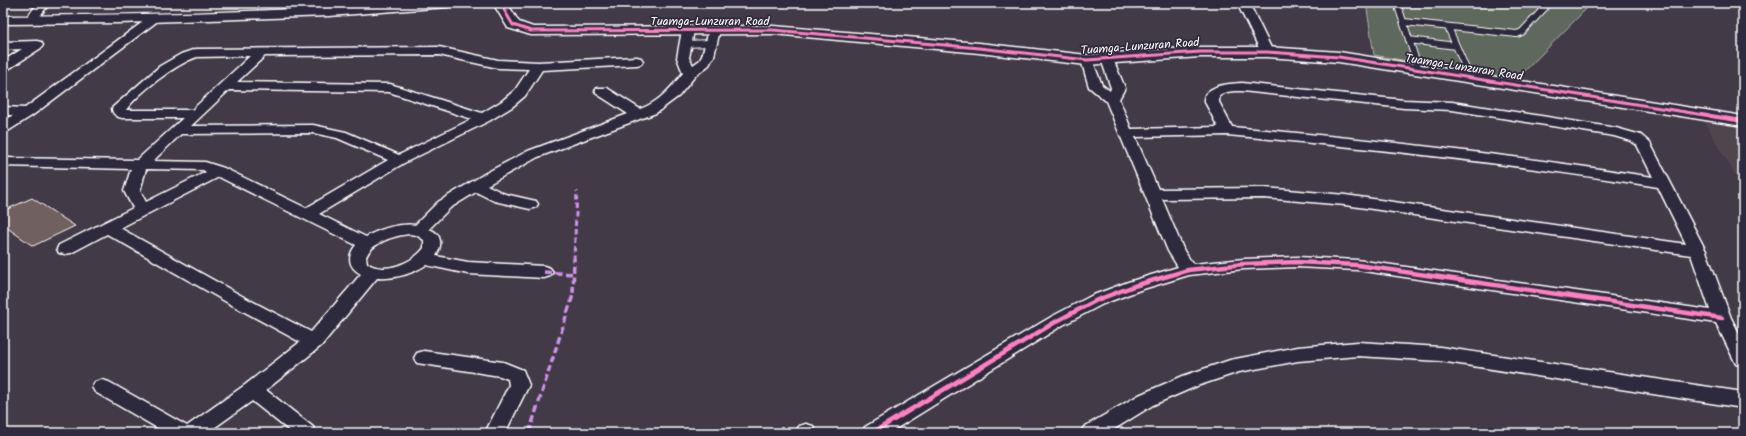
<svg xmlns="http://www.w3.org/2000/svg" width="1746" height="436" font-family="Kalam,sans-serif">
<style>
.built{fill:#50454e}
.green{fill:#5e685b;stroke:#aeb4ad}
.building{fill:#70605e;stroke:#fff}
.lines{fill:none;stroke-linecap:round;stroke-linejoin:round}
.service-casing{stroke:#fff;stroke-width:8}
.minor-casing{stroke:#fff;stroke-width:3}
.tertiary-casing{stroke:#fff;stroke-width:3}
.service{stroke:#2f2a3d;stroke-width:6}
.minor{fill:#2f2a3d;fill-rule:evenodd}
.tertiary{fill:#2f2a3d;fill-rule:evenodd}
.quiet-far1{stroke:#d193ec;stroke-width:3;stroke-dasharray:5.5 3;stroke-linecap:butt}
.quiet{stroke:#d193ec;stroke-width:3.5;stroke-dasharray:7 3.5;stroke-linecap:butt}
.cycleway-far2-casing{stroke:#2f2a3d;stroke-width:5}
.cycleway-far1-casing{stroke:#2f2a3d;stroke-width:6}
.cycleway-casing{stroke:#2f2a3d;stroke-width:7}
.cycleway-far2{stroke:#ff80c0;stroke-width:3}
.cycleway-far1{stroke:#ff80c0;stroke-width:4}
.cycleway{stroke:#ff80c0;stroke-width:4.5}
.labels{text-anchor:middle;stroke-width:3.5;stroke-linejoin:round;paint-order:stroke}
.far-street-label{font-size:12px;fill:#fff;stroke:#2f2a3d}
</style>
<rect width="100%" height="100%" fill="#423a47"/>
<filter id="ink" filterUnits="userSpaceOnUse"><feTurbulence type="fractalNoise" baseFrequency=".025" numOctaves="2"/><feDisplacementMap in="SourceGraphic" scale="8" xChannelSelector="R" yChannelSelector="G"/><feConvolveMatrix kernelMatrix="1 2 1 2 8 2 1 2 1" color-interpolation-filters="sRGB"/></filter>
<g filter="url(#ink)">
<path class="built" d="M1703,119L1743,126V189Z"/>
<path class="green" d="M1366,3H1592L1516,80L1374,55Z"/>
<path class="building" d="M32,198L75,226L33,246L3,225V211Z"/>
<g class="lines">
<g class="service-casing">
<path id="service" d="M1397,3L1419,70
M1404,22L1517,34L1522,32L1549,3
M1448,27L1470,78
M1409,40L1456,46
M685,44L711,43"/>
</g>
<g class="minor-casing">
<path id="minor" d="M38,3H50L34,23H26L24,21Z
M1237,3H1249L1273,52L1271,55H1263L1261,52Z
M155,15L159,16L161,18L159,20L33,115L8,131L3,132V122L13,115H3V107L25,108L151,16Z
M688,26L692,27L694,30L689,58L693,65L700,60L702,56L710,27H718L720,30L714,56L709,65L695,76L679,96L656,113L538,157L487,185L505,194L536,201L538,204L536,207L530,209L494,201L476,192L450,208L429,229C443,234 442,246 436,256L468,262L544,266L550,268L553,272L550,276L544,278L468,274L426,265C412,274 394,279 377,278L321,346L266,390L313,427L316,433H292L252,401L207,433H166L95,392L92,387L95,382L102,380L109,382L187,426L245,385L300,342L230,304L107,234L71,253L65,254L59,253L57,249L59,245L133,208L124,191L131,169L3,166V158L137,160L183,118H122C117,117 112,114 112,108L160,66L181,54L196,49L439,47L498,60L538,62L637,57L641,58L643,61L641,64L637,65L542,70L525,96L512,107L489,121L404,163L319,214L366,237C379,229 400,223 415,225L438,202L486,173L528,151L628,114L597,94L595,91L597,88H607L640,109C658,103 672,87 683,73L677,58L682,30L684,27ZM439,55L498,68L529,69L515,90L502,101L482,113L390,84L237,82L265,56ZM250,56L192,110H126C139,92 176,64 197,57ZM229,90L389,92L472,119L399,155L346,132L313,125L191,126ZM313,133L337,138L388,160L306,208L224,168L205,162L153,161L181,134ZM146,169L203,170L206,172L146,202L140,191ZM219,177L356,245C347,256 348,267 361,274L311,332L242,296L120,228ZM409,234L416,235L424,240V248C413,263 383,275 367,263L366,257C372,242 394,236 409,234Z
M37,41L41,42L43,45L41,48L7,70L3,71V61L22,49L3,50V42Z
M1107,55L1111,56L1113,59L1125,88L1119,99L1131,129L1218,127L1205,102V95C1213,84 1230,84 1242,83L1404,100L1452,102L1616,128L1641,135L1650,143L1706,251L1731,318L1743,341V366L1736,364L1716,323L1357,270L1297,267L1244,269L1189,275L1140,290L1103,304L1063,325L889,433H862L865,427L1051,317L1091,296L1128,282L1178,267L1168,251L1106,101L1089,87L1081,60L1083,57H1091L1102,85L1110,91L1111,88L1101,59L1103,56ZM1234,91H1242L1404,108L1452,110L1614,136L1631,141L1637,145L1653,177C1513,155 1373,139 1232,127L1219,102V96L1227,92ZM1227,135C1371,148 1515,164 1658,187L1686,244L1345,195L1264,188L1158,189L1135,137ZM1264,198L1345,205L1691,255L1710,310L1357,260L1297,257L1244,259L1193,264L1184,251L1162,199Z
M1358,342L1440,347L1743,392V408L1440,361L1358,356L1298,361L1239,372L1197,386L1153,405L1108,433H1081L1084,427L1139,395L1183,376L1230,360L1298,347Z
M424,351L503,362L523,370L529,385L505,433H485L509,385L508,379L500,376L417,363L414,358L417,353Z
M806,424L813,426L816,433H796L799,426Z"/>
</g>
<g class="tertiary-casing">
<path id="tertiary" d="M391,3H454L452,6L447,7L329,16L119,23L3,24V16C132,15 262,13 391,3Z
M493,3H507L519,22L533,27L773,26L979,43L1087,55L1200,47H1267L1339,52L1743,116V126L1339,62L1267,57H1200L1087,65L979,53L773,34L531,35L508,28Z"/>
</g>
<use href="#service" class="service"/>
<use href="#minor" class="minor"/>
<use href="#tertiary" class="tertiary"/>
<path class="quiet-far1" d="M574,260L577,191"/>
<path class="quiet" d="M544,272L574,274
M529,433L573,295L574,259"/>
<g class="cycleway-far2-casing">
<path id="cycleway-far2" d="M500,3L513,25L531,31L773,30L979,48L1087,60L1200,52H1267L1339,57L1717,117"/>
</g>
<g class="cycleway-far1-casing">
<path id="cycleway-far1" d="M1711,116L1743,121"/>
</g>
<g class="cycleway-casing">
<path id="cycleway" d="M872,433L1057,321L1097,300L1134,286L1188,270L1244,264L1297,262L1357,265L1722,318"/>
</g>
<use href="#cycleway-far2" class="cycleway-far2"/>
<use href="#cycleway-far1" class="cycleway-far1"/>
<use href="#cycleway" class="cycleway"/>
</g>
</g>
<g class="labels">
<g class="far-street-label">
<text x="710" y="25">Tuamga-Lunzuran Road</text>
<text transform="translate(1140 46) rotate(-4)" y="4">Tuamga-Lunzuran Road</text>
<text transform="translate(1464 67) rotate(9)" y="4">Tuamga-Lunzuran Road</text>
</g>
</g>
<rect width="1746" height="436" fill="none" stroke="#2f2a3d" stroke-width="16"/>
<rect x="8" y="8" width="1730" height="420" fill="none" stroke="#fff" stroke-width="1.5" filter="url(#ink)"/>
</svg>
